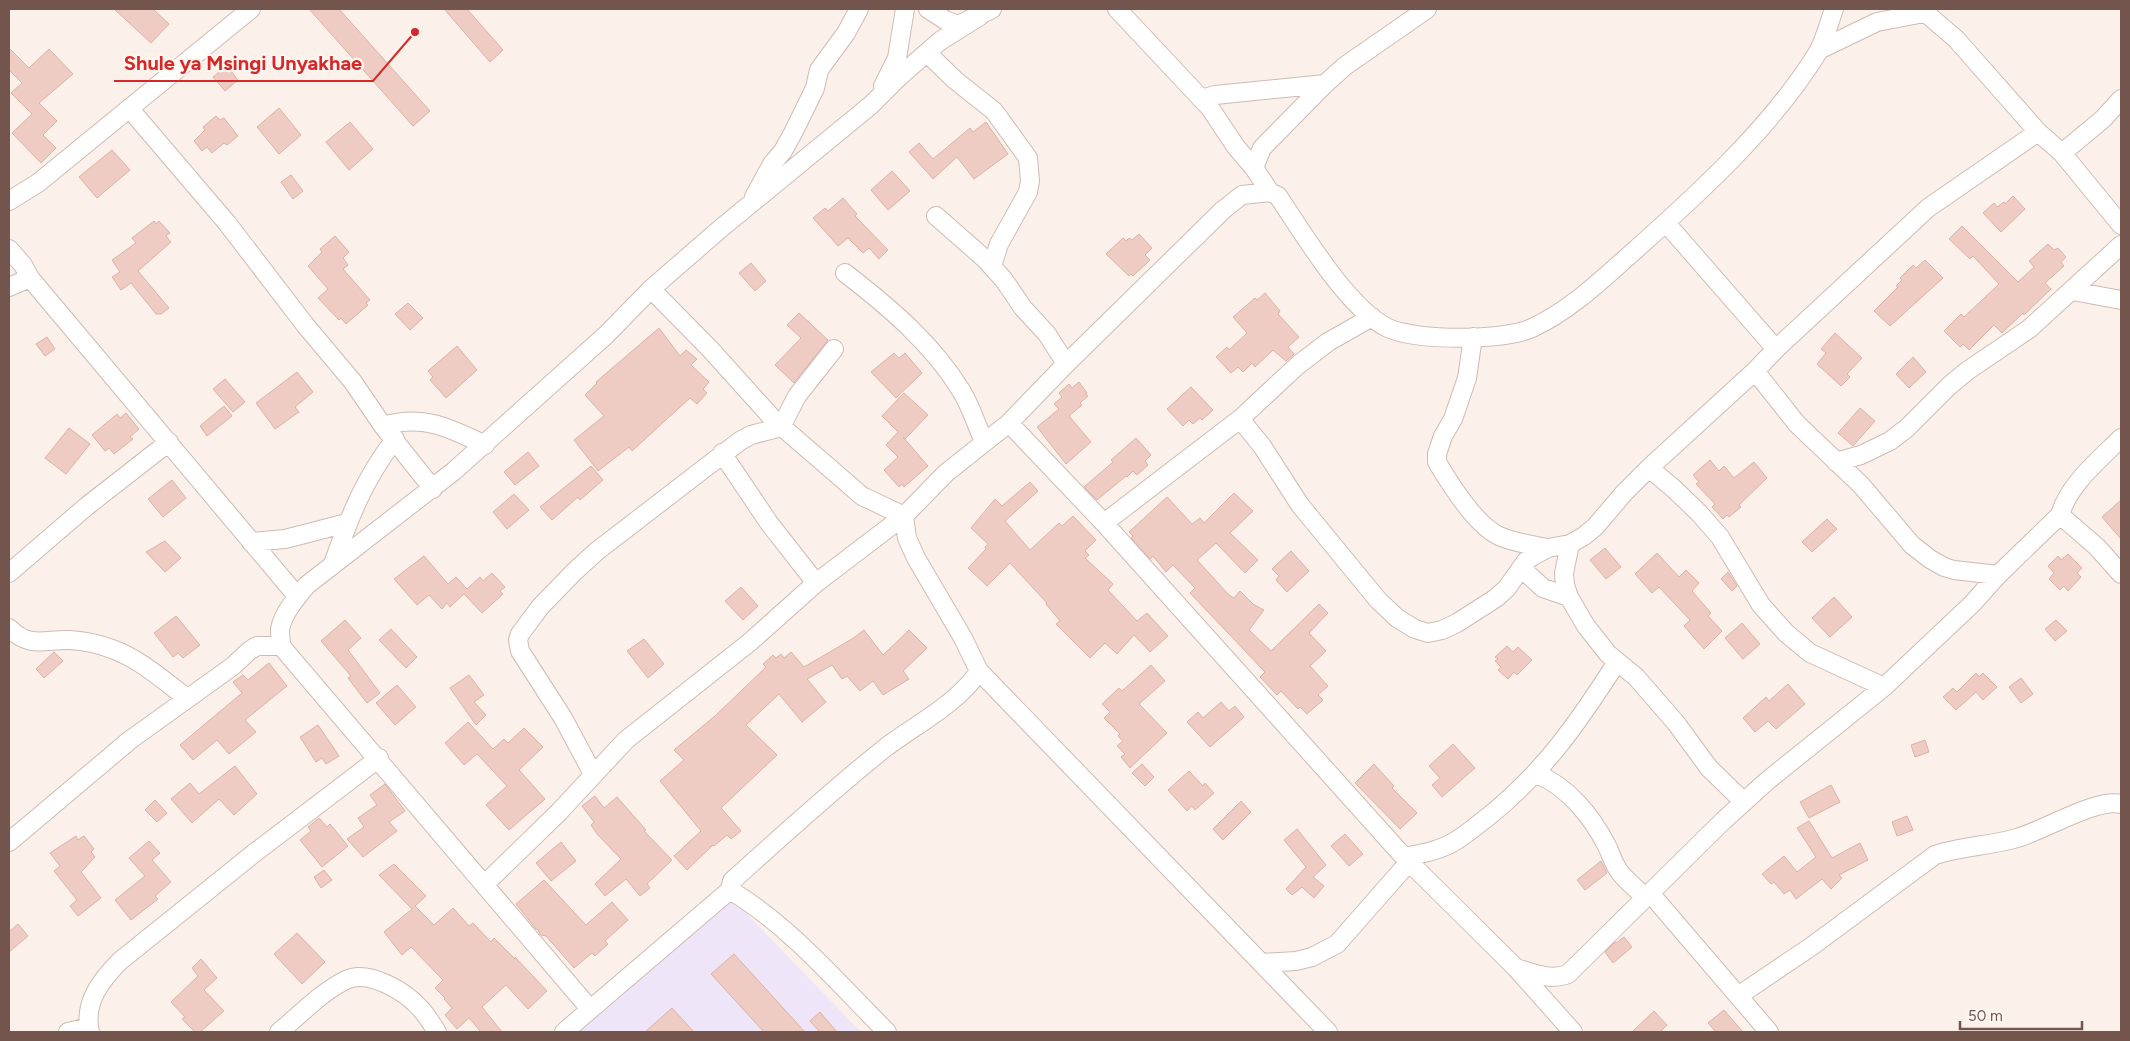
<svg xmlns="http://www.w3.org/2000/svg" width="2130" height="1041" font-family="Figtree,sans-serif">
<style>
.education{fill:#eee6f8}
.building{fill:#efccc3;stroke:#e0b0a4}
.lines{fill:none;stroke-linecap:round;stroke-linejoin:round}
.minor-casing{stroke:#cfbab2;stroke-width:20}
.minor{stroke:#fff;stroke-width:18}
.leader{fill:none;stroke:#d62828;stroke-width:2}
.callout-dot{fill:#d62828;stroke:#fef6f0;stroke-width:2}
.callout-label{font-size:20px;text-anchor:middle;font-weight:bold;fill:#d62828;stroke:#fef6f0;stroke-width:4.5;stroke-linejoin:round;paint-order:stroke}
</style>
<rect width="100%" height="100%" fill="#fbf1ea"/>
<path class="education" d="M724,890L861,1032H563Z"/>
<path class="building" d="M114,9H153L169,24L151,43Z
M309,9H339L430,111L413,126Z
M444,9H467L503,50L490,62Z
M9,48L29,68L49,49L73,74L39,103L57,121L43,135L56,148L41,163L12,133L32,114L11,93L22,83L9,70Z
M227,66L238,80L225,91L213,77Z
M279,108L301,135L279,154L257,127Z
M216,116L220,120L224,118L238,136L227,145L224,143L212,153L207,147L202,151L194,141L205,130L203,127Z
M350,122L373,149L349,170L326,142Z
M986,122L1008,154L974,179L957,157L933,179L909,152L919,143L933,159L970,128L973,132Z
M112,150L130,170L97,198L79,177Z
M892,171L910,191L888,210L871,190Z
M291,175L303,191L293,199L281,182Z
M2013,196L2025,209L2001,232L1983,213L1994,203L1997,207L2004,202L2005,204Z
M843,198L857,214L855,216L888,250L879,259L869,248L863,253L848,238L838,246L813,218L825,208L828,211Z
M154,221L156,224L159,221L170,233L166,236L171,242L138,271L169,308L161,314H156L131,283L121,290L112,277L120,272L112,260L136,243L132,238Z
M1962,226L2018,282L2034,267L2029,261L2048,244L2054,250L2058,248L2066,257L2061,262L2064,266L2045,283L2051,289L2024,315L2023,313L2002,333L1994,325L1969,350L1963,344L1960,347L1944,331L1961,314L1964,317L1999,284L1973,256L1970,259L1949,239Z
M1139,234L1152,248L1145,255L1150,260L1133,276L1131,274L1129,276L1106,254L1123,238L1126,241L1129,238L1132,240Z
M335,236L349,252L343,258L348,265L343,269L370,300L366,303L368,305L346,324L341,318L339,320L318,298L328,289L308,266L322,252L320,249Z
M1925,260L1943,278L1890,326L1874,311L1898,287L1896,286L1902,280L1900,278L1913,265L1916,268Z
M751,263L766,281L755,291L739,273Z
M1265,293L1280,311L1278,314L1299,337L1288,347L1294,354L1286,361L1273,350L1255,367L1252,363L1243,372L1238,367L1231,373L1216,357L1227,347L1229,350L1247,333L1233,317L1255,298L1257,300Z
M408,303L423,318L410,330L395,314Z
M799,313L828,340L794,383L775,365L801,338L787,325Z
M659,328L680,356L686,350L697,359L691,365L709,382L703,389L707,393L697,404L690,398L632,451L629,447L598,471L574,440L604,416L585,395L597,383L596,382Z
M1835,333L1862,358L1847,374L1850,377L1841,386L1817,364L1826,353L1821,349Z
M47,337L55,349L45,356L36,344Z
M457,346L477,370L446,398L430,380L433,377L428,371Z
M894,353L899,358L905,353L922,373L896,398L871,372Z
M1913,357L1926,372L1909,388L1896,374Z
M297,372L313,392L295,407L299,412L275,429L256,403Z
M225,379L245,402L233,412L213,389Z
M1079,382L1087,393L1085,394L1088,396L1080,403L1082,405L1069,416L1091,442L1066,464L1037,427L1059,409L1054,404L1062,397L1059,393L1069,384L1072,388Z
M1191,387L1213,410L1202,420L1200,418L1193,424L1189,420L1183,426L1167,409Z
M904,393L928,415L905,439L903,437L928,466L904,487L902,484L899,487L884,470L898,457L886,445L898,432L882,416Z
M224,406L232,416L207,436L200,426Z
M1860,408L1875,421L1853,446L1838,433Z
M126,413L139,429L130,437L133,439L114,454L109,448L105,451L92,435L117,414L120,418Z
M69,428L90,444L66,474L45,458Z
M1136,438L1151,455L1145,461L1148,465L1137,475L1133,471L1127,477L1126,476L1097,500L1084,487L1113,462L1111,460Z
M528,452L539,466L515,485L504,472Z
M1710,460L1719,471L1724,466L1734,478L1754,462L1767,478L1739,505L1741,507L1729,517L1727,515L1723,519L1712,507L1715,504L1696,484L1699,482L1693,475Z
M591,466L603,480L580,500L578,497L552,520L540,507Z
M172,480L186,498L163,517L148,499Z
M1030,482L1038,491L1005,521L1030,550L1059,523L1062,526L1073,516L1096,540L1085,551L1089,555L1085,558L1113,584L1108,590L1137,621L1147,613L1168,636L1150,652L1134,635L1117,654L1105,643L1090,658L1056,624L1060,621L1046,604L1047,603L1010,563L987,586L968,568L986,549L985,547L988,544L971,528L995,499L1002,506Z
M1234,493L1253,511L1230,533L1258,560L1245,573L1216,543L1197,560L1229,595L1234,598L1240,591L1253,604L1264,610L1249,630L1271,651L1319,604L1328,613L1309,633L1326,651L1310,666L1328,686L1318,695L1323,700L1307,714L1300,707L1298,709L1281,691L1277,695L1260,677L1265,672L1190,593L1195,588L1173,565L1166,572L1153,556L1150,559L1131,538L1133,536L1129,532L1167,497L1192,524L1200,518L1204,523Z
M514,494L529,510L507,529L493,512Z
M2121,500V539L2102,517Z
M1827,519L1837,529L1812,552L1802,542Z
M165,541L181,558L165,572L146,552Z
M1605,548L1621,567L1606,579L1590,560Z
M1291,551L1309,571L1287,592L1276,580L1279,576L1272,569Z
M1657,553L1679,577L1686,570L1699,583L1692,591L1711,613L1708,616L1722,631L1704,649L1684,626L1690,620L1659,587L1652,593L1635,574Z
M2068,554L2082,568L2077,573L2081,577L2068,591L2064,586L2060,590L2049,579L2054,573L2048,566L2058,556L2061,560Z
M424,556L448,584L456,577L467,589L480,577L483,581L492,573L505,587L500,591L503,594L482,613L464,594L450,607L447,603L442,609L429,595L417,605L394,579Z
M1728,572L1737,586L1732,591L1721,579Z
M741,587L758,606L743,620L725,601Z
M1834,597L1852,617L1830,637L1812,618Z
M176,616L200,645L183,658L178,653L173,657L154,633Z
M345,620L361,638L348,650L380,693L367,703L348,678L351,676L321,641Z
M2056,620L2067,631L2055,641L2045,629Z
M1742,623L1760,644L1743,659L1725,638Z
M391,629L417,657L406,668L379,640Z
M864,630L883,655L909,630L927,648L903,671L909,679L883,695L873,681L860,691L847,676L842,679L832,665L807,679L826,702L802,722L779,694L746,725L777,755L721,808L741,831L731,839L727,835L714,846L713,845L687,870L674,856L701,831L660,781L684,760L674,750L715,716L766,667L763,664L773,655L776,658L781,654L784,658L791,652L804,667L852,639Z
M644,639L664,664L648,678L627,651Z
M1507,646L1513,652L1518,647L1532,660L1517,675L1514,672L1508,679L1498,670L1501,667L1495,661L1498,659L1495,657Z
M54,652L63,661L44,678L36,669Z
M269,663L287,686L245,720L256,732L229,754L217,740L193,760L180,745L242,693L233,682L243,675L248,680Z
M1151,665L1165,681L1139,704L1167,733L1130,768L1121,757L1125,754L1117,746L1123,741L1118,736L1120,734L1104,718L1110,712L1102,704L1119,688L1122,691Z
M1976,673L1979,677L1983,673L1997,687L1983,700L1976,692L1956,710L1943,697L1953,688L1957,692Z
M469,675L484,695L474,702L486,715L476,725L450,688Z
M2021,678L2033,694L2021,703L2009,687Z
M1788,684L1805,704L1776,729L1768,721L1755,732L1743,718L1766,697L1769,701Z
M397,685L416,707L395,725L376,703Z
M1221,702L1229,711L1235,706L1244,717L1210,747L1187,722L1198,712L1203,718Z
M468,722L493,749L504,739L508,743L524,728L543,747L519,770L545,799L509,830L486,805L507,786L477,754L464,765L445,743Z
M318,725L339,756L326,764L322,758L316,762L300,737Z
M1925,740L1929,752L1915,757L1911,745Z
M1453,744L1475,768L1442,797L1432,785L1440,778L1429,766Z
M1142,764L1154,777L1145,786L1132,773Z
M1374,764L1394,786L1392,788L1417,813L1400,829L1355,783Z
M235,766L257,794L234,815L219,799L192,823L171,799L190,783L199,794Z
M1189,771L1203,786L1205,783L1214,793L1195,810L1192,806L1187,811L1168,790Z
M385,784L405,811L389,822L397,831L363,857L347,839L364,827L358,818L377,805L370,795Z
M1831,785L1840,802L1809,818L1800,802Z
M595,796L604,808L617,797L646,830L644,831L672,860L647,884L650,888L640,896L626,879L605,896L595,884L621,859L597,834L591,825L594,822L582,806Z
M155,800L167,813L157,822L145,810Z
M1241,801L1251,812L1223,840L1213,829Z
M1907,816L1913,830L1897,836L1892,822Z
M319,818L327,827L330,824L348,846L322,867L300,840L311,831L308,827Z
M1809,821L1832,858L1860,843L1868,860L1839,875L1842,878L1831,889L1822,879L1796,899L1790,890L1784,894L1774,882L1771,884L1762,874L1784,856L1797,872L1816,857L1797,828Z
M1297,829L1326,865L1313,877L1324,886L1314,898L1302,887L1292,895L1286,889L1306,867L1284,840Z
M1345,834L1363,854L1349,866L1331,846Z
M76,836L78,840L84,836L94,849L91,852L95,857L81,872L101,898L78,916L70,906L77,900L54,871L60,866L50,853Z
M149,841L160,853L152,860L171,882L155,896L158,899L131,920L115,900L145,876L129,858Z
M561,842L576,861L551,881L536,863Z
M1601,861L1607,873L1585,890L1577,880Z
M394,864L426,896L415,906L434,925L453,908L469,926L473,923L491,942L494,938L515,959V957L547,991L528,1009L506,985L482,1007L502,1032H481L469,1018L457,1029L445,1015L452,1008L444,999L445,998L435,988L443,980L411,947L402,955L384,932L412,909L379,875Z
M324,870L332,880L321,888L314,877Z
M544,880L586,925L612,902L628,920L605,941L608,944L595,956L592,953L574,968L546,936L541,935L538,931L539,930L536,929L516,904Z
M18,924L28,936L9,952V932Z
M297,933L325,962L302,984L274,954Z
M1624,937L1632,947L1613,963L1605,952L1615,942L1616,943Z
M734,954L805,1032H764L711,974Z
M201,959L217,978L204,990L224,1011L200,1032H195L182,1019L185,1017L171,1002L198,976L192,968Z
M672,1008L694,1032H645Z
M1724,1010L1743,1032H1716L1708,1023Z
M1654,1011L1667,1025L1660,1032H1632Z
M820,1012L837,1032H820L810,1021Z"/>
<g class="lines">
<g class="minor-casing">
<path id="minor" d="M928,9L945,20L958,25L992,9
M1117,9L1210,108L1236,147L1254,168L1270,192
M1921,9L1956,39L2038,132L2062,153L2121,225
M1819,50L1877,22L1924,13
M927,53L955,80L994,111L1028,158L1030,181L1028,192L999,244L992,266
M883,86L897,58L905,9
M1201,99L1215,95L1325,84
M129,108L227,223L306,326L353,382L383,426L433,489
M2062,153L2103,119L2121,99
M1254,168L1262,148L1325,84L1345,66L1427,9
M754,197L772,164L783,151L794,131L815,88L819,70L846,33L859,9
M9,201L38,183L251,9
M936,216L985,259L1004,280L1023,308L1047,334L1066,364
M1666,223L1776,349
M9,249L23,265L30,278L297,596
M845,273C889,307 933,344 962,392C971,407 977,426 984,442
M9,287L30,278
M651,289L710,349L774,420L862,496L904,516
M2073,291L2121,300
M1473,337L1467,378L1453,419L1443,436L1437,454V462C1450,484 1476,525 1499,536C1515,543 1531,545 1548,548
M1755,371L1797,424L1861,485L1912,545L1930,559L1944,567L1954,570L1998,575
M1240,419L1262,446L1300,505L1378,600L1397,618L1415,629L1428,633L1442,630L1457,623L1496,598L1507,588L1526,561L1533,556L1548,548L1570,544L1584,536L1595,527L1624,493L1649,468L1755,371L1776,349L1928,208L2038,132
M1009,423L1104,523L1404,857L1516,968L1573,1032
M383,426C423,414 450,428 485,445
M722,453L769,523L816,583
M1836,462L1861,455L1890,441L1907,428L1949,386L1967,371L2029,329L2121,245
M1649,468L1673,488L1699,513L1720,537L1761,605L1786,633L1810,653L1884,687
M2060,515L2097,547L2121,574
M904,516L907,538L916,558L963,638L979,671L1328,1032
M1104,523L1240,419L1298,365L1328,342L1372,317
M251,542L285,539L347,523
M1570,544L1564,573L1565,585L1569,597L1586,626L1608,654L1636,677L1676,723L1709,768L1744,802
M333,564C350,516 363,481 395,439
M1521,568L1543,588L1569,597
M9,573L87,506L169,442
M9,628C30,649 45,639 70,640C85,641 99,644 112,649C140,659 164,681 187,698
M593,774L563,718L520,651L518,640L520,634L529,622L540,607L575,571L597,551L740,441L751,435L781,427L797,396L834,349
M1536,774C1568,786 1592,817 1607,846C1611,854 1613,863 1619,871C1626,881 1637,889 1646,898
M9,842L130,740L233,666L249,651L257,646H281
M1404,857C1421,854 1437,851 1452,843C1465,836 1477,825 1489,816C1545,771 1579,721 1617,662
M485,884L559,812L626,740L750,642L816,583L904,516L946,473L1009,423L1066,364L1223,210L1242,195L1270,192L1278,196C1303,233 1348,309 1388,328C1417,341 1503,341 1532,328C1571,310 1601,280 1633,252C1698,194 1772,127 1818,52C1825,39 1829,23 1834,9
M730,890C791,927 837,982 887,1032
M1650,893L1769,1032
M1261,963L1296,961L1312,957L1337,944L1409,862
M1516,968C1533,973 1550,981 1568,974L1723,821L1767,781L1884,687L1972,604L1998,575L2060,515C2068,485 2100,459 2121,438
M1738,996L1812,946L1935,855C1962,846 1990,846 2017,838C2045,830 2096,798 2121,804
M590,1009L281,646C281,641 280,634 280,629C283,613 297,597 307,585L454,471L606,335L651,289L720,229L871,105L899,77L940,41L980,16
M68,1032L89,1027
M90,1032C83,1003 101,980 120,961L253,854L379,758
M279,1032C300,1015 321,992 346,980C368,969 404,991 419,1007C426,1014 432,1024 437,1032
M564,1032L730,890L732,881C782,836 832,790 885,748C915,725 959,703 979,671"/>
</g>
<use href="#minor" class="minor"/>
</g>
<path class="leader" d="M415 32L373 81H114"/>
<circle class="callout-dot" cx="415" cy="32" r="5"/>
<g class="callout-label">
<text x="243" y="70">Shule ya Msingi Unyakhae</text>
</g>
<rect width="2130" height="1041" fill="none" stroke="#74554e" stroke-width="20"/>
<path d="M1960 1021v8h122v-8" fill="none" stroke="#74554e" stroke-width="2.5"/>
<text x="1968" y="1021" font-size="15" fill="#74554e" stroke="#fef6f0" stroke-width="4" paint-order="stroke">50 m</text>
</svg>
